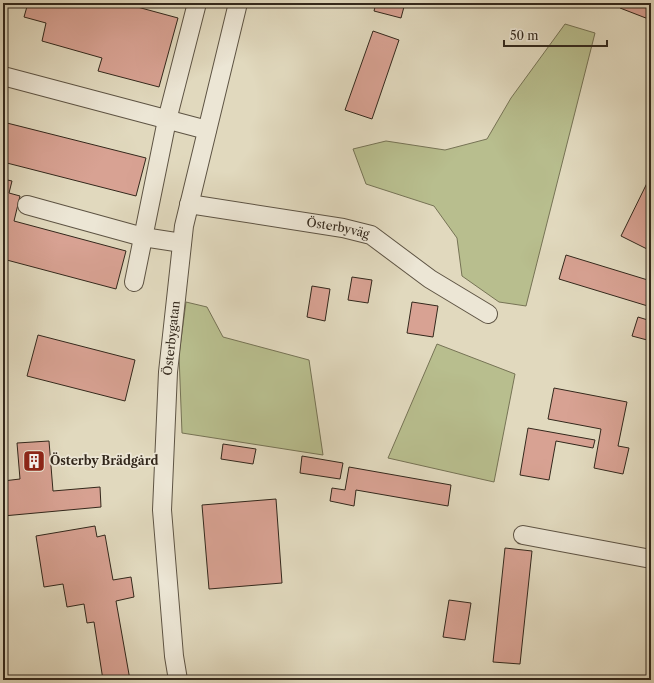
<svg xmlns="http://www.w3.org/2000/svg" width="654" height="683" font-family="'Libre Caslon Text',serif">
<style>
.green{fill:#b8be8e;stroke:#767355}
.building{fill:#d8a293;stroke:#33281c}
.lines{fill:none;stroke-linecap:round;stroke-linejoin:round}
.minor-casing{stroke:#5e5444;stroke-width:20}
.minor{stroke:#ece6d5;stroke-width:18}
.labels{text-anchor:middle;stroke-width:3.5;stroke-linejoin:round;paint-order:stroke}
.street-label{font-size:12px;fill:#33281c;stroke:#ece6d5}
.poi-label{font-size:12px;font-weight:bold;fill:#33281c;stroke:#ece6d5;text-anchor:start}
</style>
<rect width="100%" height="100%" fill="#e1d9be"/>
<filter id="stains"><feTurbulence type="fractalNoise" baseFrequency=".005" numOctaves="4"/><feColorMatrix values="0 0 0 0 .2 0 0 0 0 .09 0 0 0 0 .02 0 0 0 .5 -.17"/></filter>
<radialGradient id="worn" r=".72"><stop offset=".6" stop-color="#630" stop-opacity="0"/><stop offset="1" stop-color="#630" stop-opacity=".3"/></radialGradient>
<path class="green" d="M565,24L595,33L526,306L499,302L462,276L457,238L434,206L366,184L353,149L386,141L445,150L487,139L511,98Z
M186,302L207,307L223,337L309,360L323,455L182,433L179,355Z
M437,344L515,374L494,482L388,458Z"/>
<path class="building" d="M28,3H131L130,5L178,18L159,87L98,71L102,58L42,41L46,23L24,17Z
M357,3H368L367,6Z
M376,3H405L401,18L374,11Z
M622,3H651V20L620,8Z
M373,31L399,40L372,119L345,110Z
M3,122L146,158L136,196L3,162Z
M651,175V251L621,236Z
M3,179L12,181L9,193L20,196L14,221L126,251L116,289L3,259Z
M566,255L651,281V307L559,279Z
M352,277L372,280L368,303L348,300Z
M312,286L330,289L325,321L307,317Z
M412,302L438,306L433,337L407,333Z
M638,317L651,321V341L632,336Z
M38,335L135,360L125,401L27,376Z
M554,388L627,402L618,446L629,448L623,474L594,468L601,429L548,419Z
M528,428L595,440L593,448L556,441L549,480L520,475Z
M49,441L53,491L100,487L101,507L3,516V481L20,479L17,443Z
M223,444L256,449L253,464L221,459Z
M302,456L343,463L340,479L300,473Z
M349,467L451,485L448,506L356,490L354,506L330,501L332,488L345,490Z
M276,499L282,583L209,589L202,505Z
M95,526L97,537L105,535L113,580L131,577L134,597L116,601L130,680H103L94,622L87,623L84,604L67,607L63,584L44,587L36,536Z
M505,548L532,551L520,664L493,662Z
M3,559L6,617H3Z
M449,600L471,603L465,640L443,637Z"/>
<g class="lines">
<g class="minor-casing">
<g id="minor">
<path d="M3,76L207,130"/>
<path id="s1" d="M189,204L343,228L371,235L430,279L488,314"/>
<path d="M27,205L143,237L182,243"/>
<path d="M134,282L167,120L197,3"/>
<path d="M523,535L651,559"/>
<path id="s2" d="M178,680L174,656L162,510L168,372L184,226L238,3"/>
</g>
</g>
<use href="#minor" class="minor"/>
</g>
<defs>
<g id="building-square" transform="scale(1.15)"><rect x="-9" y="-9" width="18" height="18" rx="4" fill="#8f2418" stroke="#ece6d5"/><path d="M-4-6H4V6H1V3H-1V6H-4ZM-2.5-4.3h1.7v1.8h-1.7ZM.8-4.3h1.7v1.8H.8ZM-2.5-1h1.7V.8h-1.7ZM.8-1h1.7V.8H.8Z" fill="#fff"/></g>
</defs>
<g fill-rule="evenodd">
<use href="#building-square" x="34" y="461"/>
</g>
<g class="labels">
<g class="street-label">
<text dy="4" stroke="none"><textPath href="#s1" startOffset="151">Österbyväg</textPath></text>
<text dy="4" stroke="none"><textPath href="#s2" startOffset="343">Österbygatan</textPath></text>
</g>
<g class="poi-label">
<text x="50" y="465">Österby Brädgård</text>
</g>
</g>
<rect width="654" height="683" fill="none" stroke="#e1d9be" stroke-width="16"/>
<rect x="4" y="4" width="646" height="675" fill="none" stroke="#33281c" stroke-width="2"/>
<rect x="8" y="8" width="638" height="667" fill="none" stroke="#33281c"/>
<path d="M504 40v6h103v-6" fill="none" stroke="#33281c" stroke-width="2"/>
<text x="510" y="40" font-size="12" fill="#33281c" stroke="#ece6d5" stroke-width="3" paint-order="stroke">50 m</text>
<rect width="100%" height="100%" filter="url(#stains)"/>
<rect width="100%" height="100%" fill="url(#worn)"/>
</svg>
